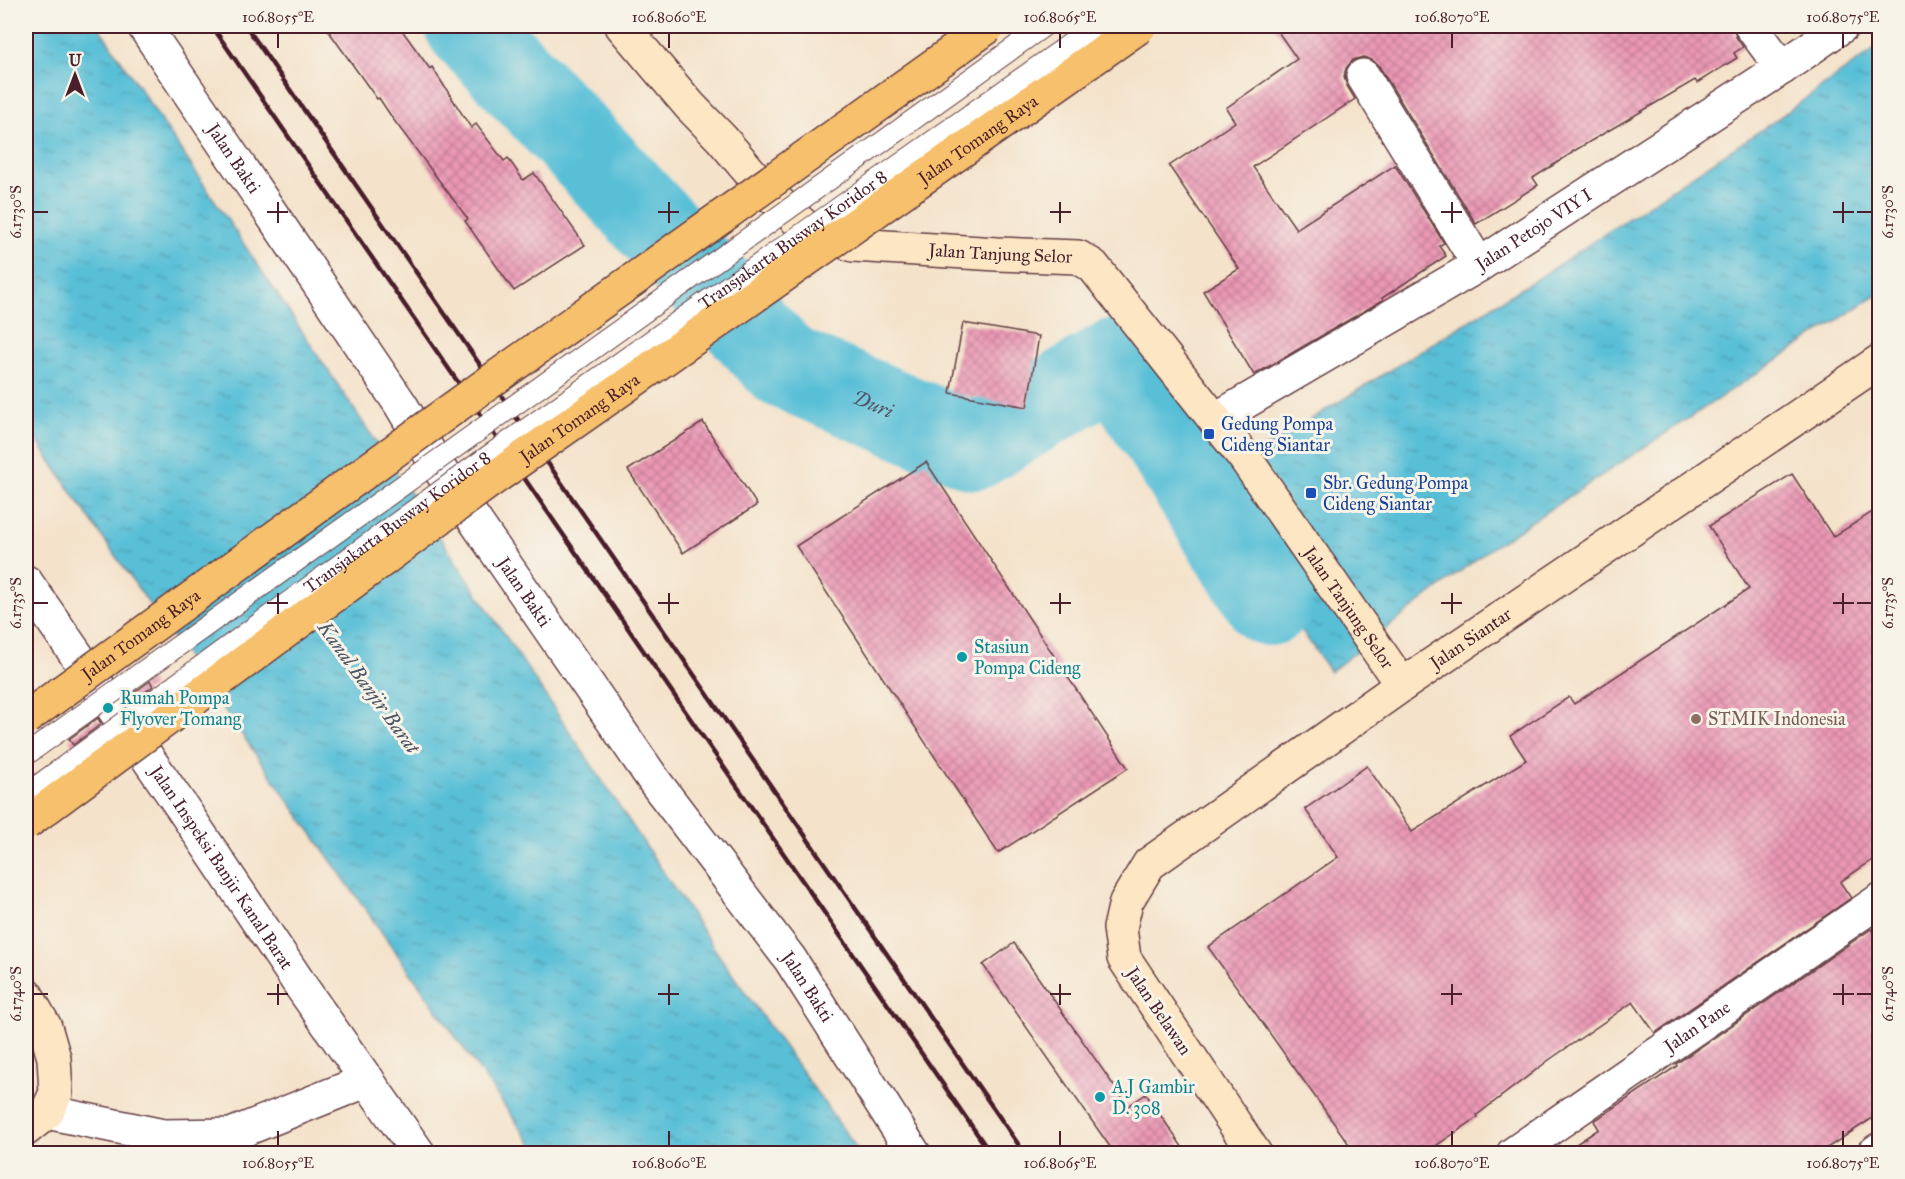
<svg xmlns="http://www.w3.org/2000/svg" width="1905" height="1179" font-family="'IM FELL Great Primer',serif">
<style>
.water{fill:url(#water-ripples);stroke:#526f81;stroke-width:1.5}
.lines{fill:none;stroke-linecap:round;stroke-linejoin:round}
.river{stroke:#59bfd7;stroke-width:86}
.building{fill:url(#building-cross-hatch)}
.street-casing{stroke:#643c43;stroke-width:36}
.secondary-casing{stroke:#643c43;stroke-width:36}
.street{stroke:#fff;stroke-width:33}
.secondary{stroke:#fce6c4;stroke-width:33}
.rail{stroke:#4a1f2b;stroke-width:4.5}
.lane-bridge-casing{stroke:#643c43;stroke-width:22;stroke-linecap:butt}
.primary-bridge-casing{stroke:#643c43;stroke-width:36;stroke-linecap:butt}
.lane-bridge{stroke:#fff;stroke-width:20}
.primary-bridge{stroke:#f7c06c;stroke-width:33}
.ticks{fill:none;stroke:#4a1f2b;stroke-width:2}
.transit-dot{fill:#1a4fb4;stroke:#f7f3e8;stroke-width:2}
.culture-dot{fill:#0f9aa8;stroke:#f7f3e8;stroke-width:2}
.education-dot{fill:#8d6e63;stroke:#f7f3e8;stroke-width:2}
.labels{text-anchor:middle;stroke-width:6;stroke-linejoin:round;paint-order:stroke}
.street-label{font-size:18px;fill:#4a1f2b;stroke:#f7f3e8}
.transit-label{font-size:18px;fill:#164399;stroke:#f7f3e8;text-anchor:start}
.culture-label{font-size:18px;fill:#0d838f;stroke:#f7f3e8;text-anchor:start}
.education-label{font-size:18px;fill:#785e54;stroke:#f7f3e8;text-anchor:start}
.water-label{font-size:20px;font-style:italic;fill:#4f5767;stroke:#f7f3e8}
.neatline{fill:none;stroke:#4a1f2b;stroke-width:2}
.ticks-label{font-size:15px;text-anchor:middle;fill:#4a1f2b}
</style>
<defs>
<pattern id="water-ripples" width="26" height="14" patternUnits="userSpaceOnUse" patternTransform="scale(1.5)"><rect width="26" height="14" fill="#59bfd7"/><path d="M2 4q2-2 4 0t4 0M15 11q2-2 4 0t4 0" fill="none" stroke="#4c9baf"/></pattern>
<pattern id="building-cross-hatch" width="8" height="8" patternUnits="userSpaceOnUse" patternTransform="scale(1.5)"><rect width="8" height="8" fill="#eb98b5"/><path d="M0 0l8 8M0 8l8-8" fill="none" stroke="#c07b93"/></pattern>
</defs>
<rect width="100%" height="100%" fill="#f7f3e8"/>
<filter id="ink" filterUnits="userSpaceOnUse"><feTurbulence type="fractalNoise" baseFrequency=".0167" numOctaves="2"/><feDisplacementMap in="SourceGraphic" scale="12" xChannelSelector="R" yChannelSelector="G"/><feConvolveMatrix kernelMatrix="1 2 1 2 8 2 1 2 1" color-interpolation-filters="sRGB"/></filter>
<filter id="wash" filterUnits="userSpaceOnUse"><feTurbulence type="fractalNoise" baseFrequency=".008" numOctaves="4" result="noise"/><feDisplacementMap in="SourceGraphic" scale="24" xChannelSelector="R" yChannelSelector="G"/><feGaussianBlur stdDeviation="1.35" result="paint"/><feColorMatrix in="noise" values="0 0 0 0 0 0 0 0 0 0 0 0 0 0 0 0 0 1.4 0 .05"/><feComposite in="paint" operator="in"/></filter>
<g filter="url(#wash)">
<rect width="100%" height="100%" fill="#f4e2ca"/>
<path class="water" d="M26,26H98L722,960L860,1153H538L107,544L26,425Z
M1879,46V293L1488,550L1330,672L1204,486L1543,275L1770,124Z"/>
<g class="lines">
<path class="river" id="s1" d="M468,26L616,183L784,366L974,447L1116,361L1269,603"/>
</g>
<g id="blocks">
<path class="building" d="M325,26H399L430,69L432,67L471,128L476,124L504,161L508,158L523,180L534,173L585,245L514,291L465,221L468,219L393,119L379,98L377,99Z
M1274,26H1733L1736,37L1743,47L1734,53L1737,58L1697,83L1695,80L1572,152V153L1533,178L1538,185L1476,224L1379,66L1372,60L1363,57L1353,60L1346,68L1344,77L1347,86L1355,99L1253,167L1296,229L1395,165L1444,243L1439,246L1446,256L1382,298L1383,300L1254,375L1203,291L1239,269L1169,166L1235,122L1226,108L1297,59Z
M963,323L1039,336L1027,407L950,393Z
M703,422L757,505L683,553L628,470Z
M926,462L1128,768L998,853L796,546Z
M1792,474L1833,537L1880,507V855L1840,882L1851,898L1655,1033L1633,1002L1549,1060L1477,1115L1478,1117L1424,1154H1356L1208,947L1338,857L1305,809L1367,766L1412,832L1526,760L1510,736L1569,697L1574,704L1749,589L1709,526Z
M150,681L153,686L132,702L128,697Z
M98,718L101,724L73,745L69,739Z
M1871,929L1880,942V1113L1818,1154H1561L1599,1129L1594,1121L1677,1066L1676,1064Z
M1014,943L1128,1106L1146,1094L1187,1154H1115L983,965Z"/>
</g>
</g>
<g filter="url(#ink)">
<use href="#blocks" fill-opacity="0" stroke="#643c43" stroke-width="1.5"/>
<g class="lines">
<g class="street-casing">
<g id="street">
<path id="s2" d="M144,26L401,405L436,464L655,782L790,959L914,1154"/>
<path d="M1751,26L1782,68"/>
<path d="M1363,76L1479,265"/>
<path id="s3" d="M1216,419L1479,265L1782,68L1842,26"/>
<path id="s4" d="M26,582L183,809L303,989L419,1154"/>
<path d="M47,1112L163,1136L231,1135L368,1080"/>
<path id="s5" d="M1513,1154L1880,900"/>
<path d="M1873,1154L1880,1149"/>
</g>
</g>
<g class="secondary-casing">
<g id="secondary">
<path id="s6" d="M622,26L690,106L722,139L766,191L804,226L853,245L997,254L1078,257L1093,266L1245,458L1402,685"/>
<path d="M26,994L45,1027L54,1058L56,1093L47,1112L26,1129"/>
<path id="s7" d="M1255,1154L1124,958L1120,928L1126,902L1149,864L1402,685L1880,361"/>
</g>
</g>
<use href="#street" class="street"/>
<use href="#secondary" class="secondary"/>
<path class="rail" d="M212,26L991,1154
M246,26L1025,1154"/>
<g class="lane-bridge-casing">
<g id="lane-bridge">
<path d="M26,755L1044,26"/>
<path id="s8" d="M26,794L481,461L1095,26"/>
</g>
</g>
<g class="primary-bridge-casing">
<g id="primary-bridge">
<path id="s9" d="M26,718L459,404L989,26"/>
<path id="s10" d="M26,823L487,483L1140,26"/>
</g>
</g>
<use href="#lane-bridge" class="lane-bridge"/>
<use href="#primary-bridge" class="primary-bridge"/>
</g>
</g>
<path class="ticks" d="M278,33V48M669,33V48M1060,33V48M1452,33V48M1843,33V48M278,202V223M669,202V223M1060,202V223M1452,202V223M1843,202V223M33,212H48M267,212H288M658,212H679M1050,212H1071M1441,212H1462M1833,212H1854M1857,212H1872M278,593V614M669,593V614M1060,593V614M1452,593V614M1843,593V614M33,603H48M267,603H288M658,603H679M1050,603H1071M1441,603H1462M1833,603H1854M1857,603H1872M278,984V1005M669,984V1005M1060,984V1005M1452,984V1005M1843,984V1005M33,994H48M267,994H288M658,994H679M1050,994H1071M1441,994H1462M1833,994H1854M1857,994H1872M278,1131V1146M669,1131V1146M1060,1131V1146M1452,1131V1146M1843,1131V1146"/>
<g class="transit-dot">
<rect x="1203" y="428" width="12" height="12" rx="3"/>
<rect x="1305" y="487" width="12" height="12" rx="3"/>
</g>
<g class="culture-dot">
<circle cx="962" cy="657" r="6"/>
<circle cx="108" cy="708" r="6"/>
<circle cx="1100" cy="1097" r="6"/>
</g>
<circle class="education-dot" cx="1696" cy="719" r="6"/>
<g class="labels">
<g class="street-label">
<text dy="6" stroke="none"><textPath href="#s10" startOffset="1172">Jalan Tomang Raya</textPath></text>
<text dy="6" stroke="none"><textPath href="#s2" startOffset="160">Jalan Bakti</textPath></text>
<text dy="6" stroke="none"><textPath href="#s3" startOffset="370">Jalan Petojo VIY I</textPath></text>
<text dy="6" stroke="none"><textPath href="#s8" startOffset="946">Transjakarta Busway Koridor 8</textPath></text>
<text dy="6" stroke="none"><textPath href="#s6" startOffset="471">Jalan Tanjung Selor</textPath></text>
<text dy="6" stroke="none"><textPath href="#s10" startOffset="686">Jalan Tomang Raya</textPath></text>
<text dy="6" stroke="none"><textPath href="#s8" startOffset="460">Transjakarta Busway Koridor 8</textPath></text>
<text dy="6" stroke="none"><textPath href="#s2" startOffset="682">Jalan Bakti</textPath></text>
<text dy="6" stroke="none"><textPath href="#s6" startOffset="993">Jalan Tanjung Selor</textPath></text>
<text dy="6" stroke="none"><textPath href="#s9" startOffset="142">Jalan Tomang Raya</textPath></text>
<text dy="6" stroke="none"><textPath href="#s7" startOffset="730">Jalan Siantar</textPath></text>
<text dy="6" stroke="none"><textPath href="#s4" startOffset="346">Jalan Inspeksi Banjir Kanal Barat</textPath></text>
<text dy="6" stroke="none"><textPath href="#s2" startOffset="1168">Jalan Bakti</textPath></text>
<text transform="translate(1159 1011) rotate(56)" y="6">Jalan Belawan</text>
<text dy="6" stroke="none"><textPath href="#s5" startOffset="224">Jalan Pane</textPath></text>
</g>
<g class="transit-label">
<text x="1221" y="430">Gedung Pompa<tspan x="1221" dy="21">Cideng Siantar</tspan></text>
<text x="1323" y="489">Sbr. Gedung Pompa<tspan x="1323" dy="21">Cideng Siantar</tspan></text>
</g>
<g class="culture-label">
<text x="974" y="653">Stasiun<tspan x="974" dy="21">Pompa Cideng</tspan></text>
<text x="120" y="704">Rumah Pompa<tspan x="120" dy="21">Flyover Tomang</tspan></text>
<text x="1112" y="1093">A.J Gambir<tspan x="1112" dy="21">D. 308</tspan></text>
</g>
<g class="education-label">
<text x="1708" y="725">STMIK Indonesia</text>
</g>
<g class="water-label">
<text dy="7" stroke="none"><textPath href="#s1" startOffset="561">Duri</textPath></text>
<text transform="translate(369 687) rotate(54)" y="7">Kanal Banjir Barat</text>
</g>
</g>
<rect width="1905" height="1179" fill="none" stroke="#f7f3e8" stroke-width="66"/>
<g transform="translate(75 75)" stroke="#f7f3e8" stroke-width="4.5" paint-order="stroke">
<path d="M0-4.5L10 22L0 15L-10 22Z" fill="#4a1f2b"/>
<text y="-9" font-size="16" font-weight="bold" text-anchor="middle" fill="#4a1f2b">U</text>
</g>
<rect x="33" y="33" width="1839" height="1113" class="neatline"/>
<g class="ticks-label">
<text x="278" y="22">106.8055°E</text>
<text x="669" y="22">106.8060°E</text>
<text x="1060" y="22">106.8065°E</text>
<text x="1452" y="22">106.8070°E</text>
<text x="1843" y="22">106.8075°E</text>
<text transform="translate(16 212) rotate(-90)" y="5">6.1730°S</text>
<text transform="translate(1888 212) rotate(-90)" y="5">6.1730°S</text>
<text transform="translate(16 603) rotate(-90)" y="5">6.1735°S</text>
<text transform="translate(1888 603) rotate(-90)" y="5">6.1735°S</text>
<text transform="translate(16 994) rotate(-90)" y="5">6.1740°S</text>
<text transform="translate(1888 994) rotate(-90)" y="5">6.1740°S</text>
<text x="278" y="1168">106.8055°E</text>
<text x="669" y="1168">106.8060°E</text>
<text x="1060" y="1168">106.8065°E</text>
<text x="1452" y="1168">106.8070°E</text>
<text x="1843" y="1168">106.8075°E</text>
</g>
</svg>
